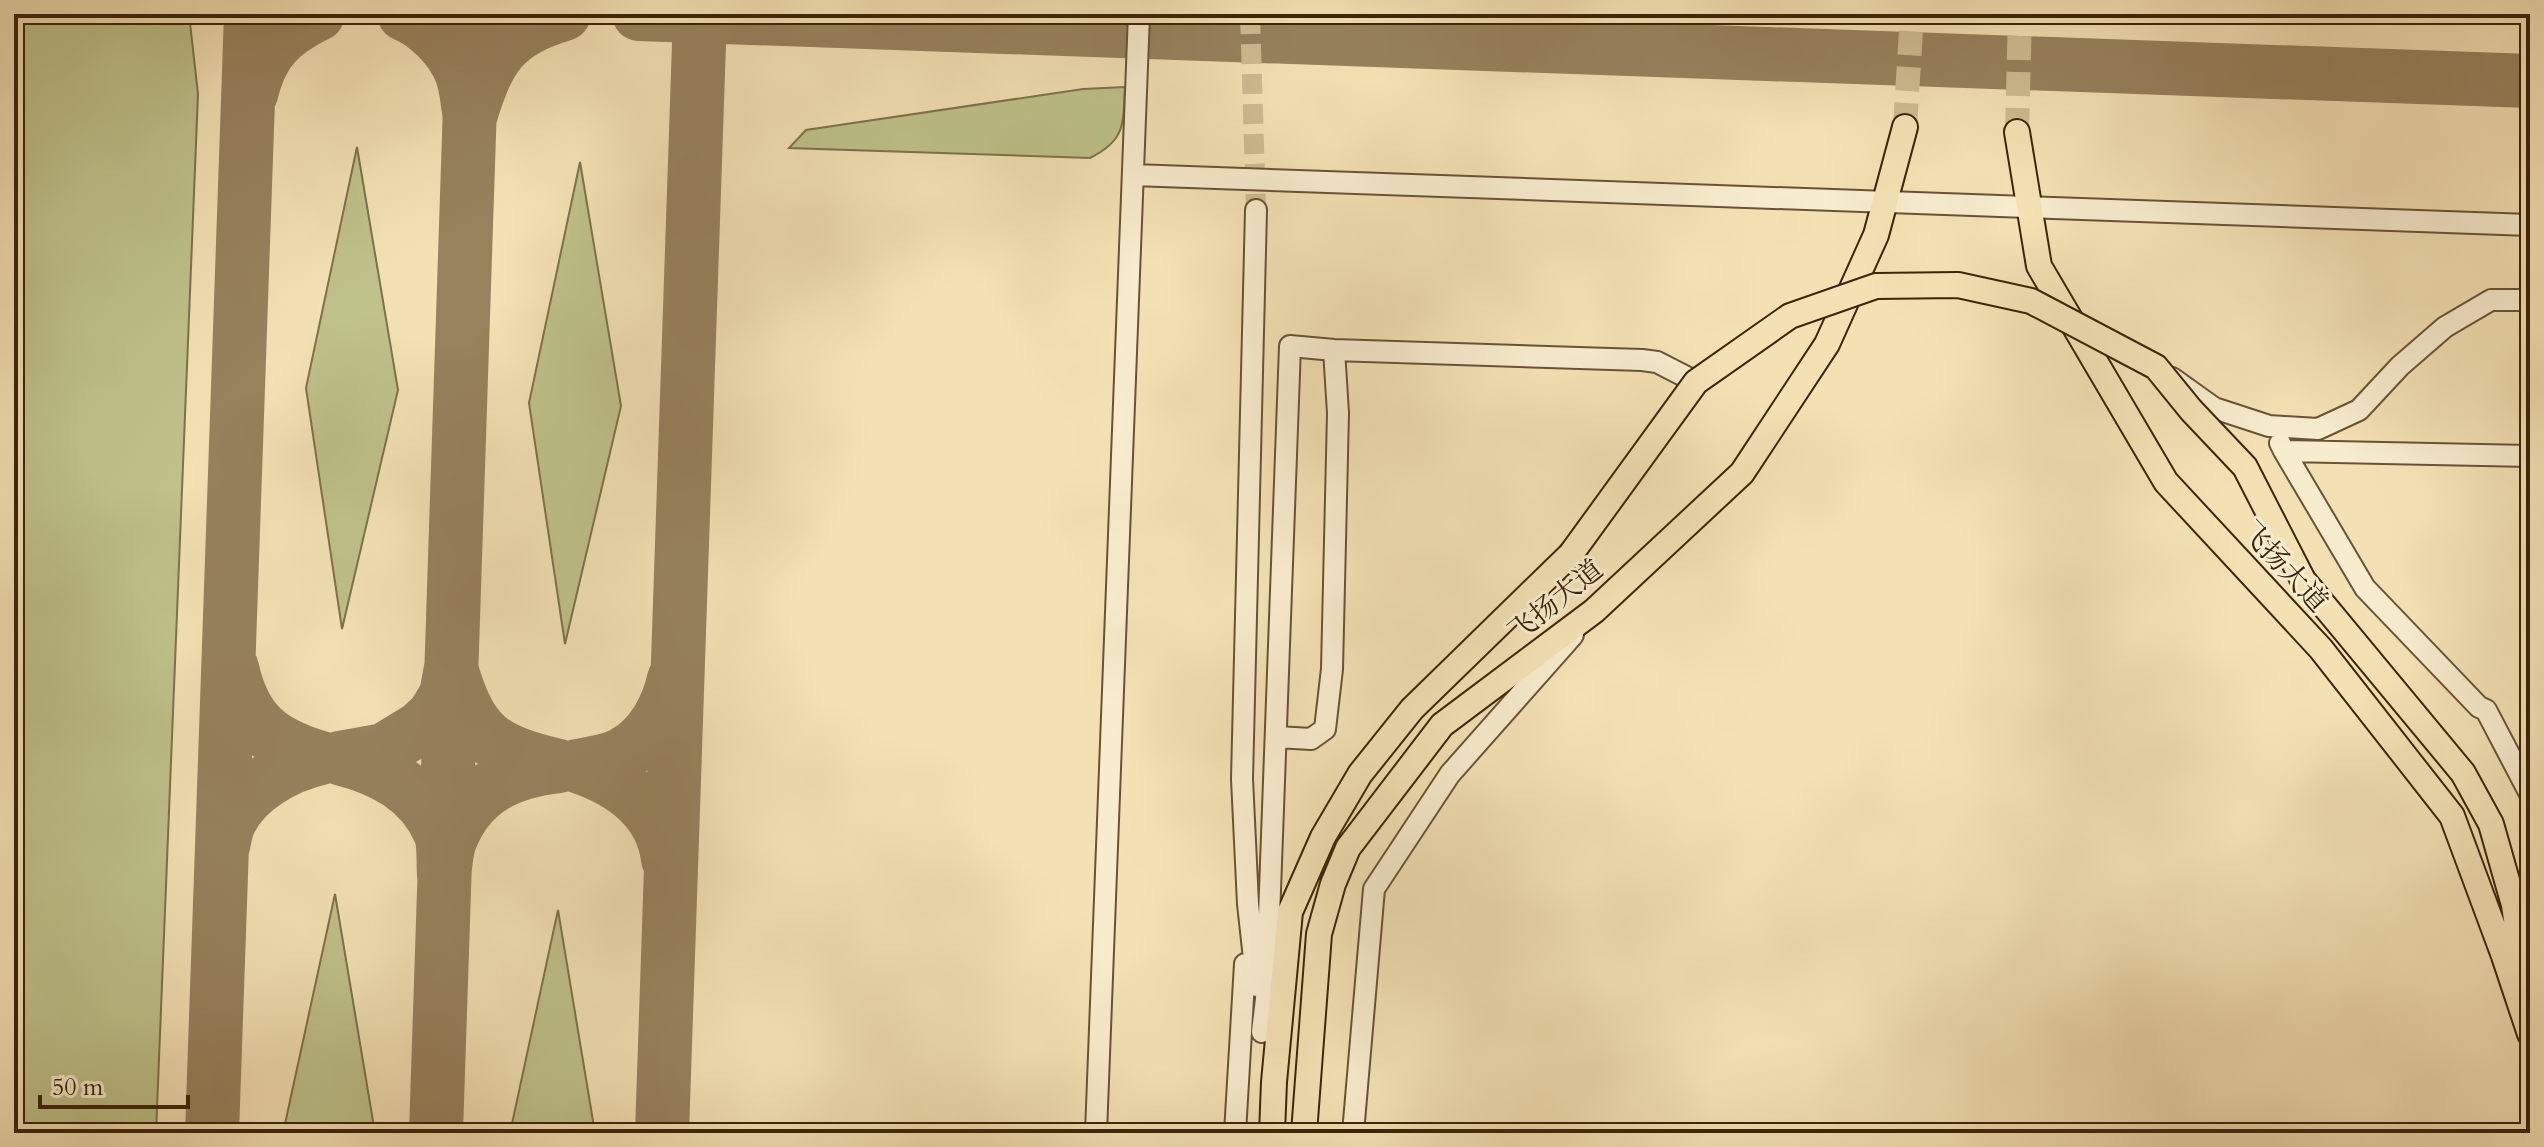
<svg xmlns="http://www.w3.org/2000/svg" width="2544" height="1147" font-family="Cardo,'Noto Serif SC',serif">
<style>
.green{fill:#bfc28a;stroke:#7d734a;stroke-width:2}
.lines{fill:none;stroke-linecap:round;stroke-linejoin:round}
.taxiway{stroke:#97825e;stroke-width:54}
.minor-tunnel{stroke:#cebb92;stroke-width:20;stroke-dasharray:20 10;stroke-linecap:butt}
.major-tunnel{stroke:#cebb92;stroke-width:24;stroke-dasharray:24 12;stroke-linecap:butt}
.minor-casing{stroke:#695334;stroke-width:24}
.major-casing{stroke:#3b2409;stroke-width:28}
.minor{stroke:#f7ecce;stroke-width:20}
.major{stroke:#f3e1b4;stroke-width:24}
.major-bridge-casing{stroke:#3b2409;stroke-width:28;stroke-linecap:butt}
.major-bridge{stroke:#f3e1b4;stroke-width:24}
.labels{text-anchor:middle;stroke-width:6;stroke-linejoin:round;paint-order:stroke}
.street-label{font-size:28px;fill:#3b2409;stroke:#f7ecce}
</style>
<rect width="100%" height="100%" fill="#f3e1b4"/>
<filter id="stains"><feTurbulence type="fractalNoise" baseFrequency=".0025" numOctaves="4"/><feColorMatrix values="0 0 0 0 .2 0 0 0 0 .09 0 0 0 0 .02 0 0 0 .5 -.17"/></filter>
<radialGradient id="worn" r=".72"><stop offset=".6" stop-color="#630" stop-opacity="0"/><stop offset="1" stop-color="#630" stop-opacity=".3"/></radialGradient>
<path class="green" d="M14,14H189L198,94L156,1133H14Z
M2273,14H2530V23Z
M1125,87C1123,124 1126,140 1090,158L789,148L806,130L1083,89Z
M357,147L398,390L342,629L306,388Z
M580,162L621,406L565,644L529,403Z
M335,894L375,1133H283Z
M558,910L595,1133H510Z"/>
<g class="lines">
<path class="taxiway" d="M404,14C427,23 452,49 461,72C467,86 467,103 470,117C488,58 502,32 564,14
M639,14L2530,81
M251,94C261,52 279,33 318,14
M451,668C471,737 491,750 559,766C510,772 471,788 451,838C446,849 446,863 444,875C443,862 445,844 440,832C421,789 383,769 339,758L384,750L420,728L434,715L446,695Z
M223,846C225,838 226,828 230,821C246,788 286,766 321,758C269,743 244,722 232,668
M668,859C662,808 622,781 577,766C593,763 613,761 626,752C652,737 668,707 674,679
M212,1133L251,14
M436,1133L473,14
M662,1133L700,14"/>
<path class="minor-tunnel" d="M1250,14L1256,210"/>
<path class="major-tunnel" d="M1905,127L1912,14
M2017,132L2020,14"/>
<g class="minor-casing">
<path id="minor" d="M1133,175L2530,225
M1256,210L1242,779L1248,904L1257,986
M2172,378L2214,408L2269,426L2318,429L2359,410L2400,366L2445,327L2491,300H2530
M2280,443L2284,451L2530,456
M2284,451L2365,588L2479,707L2486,710L2530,794
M1277,737L1311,739L1325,729L1332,669L1338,413L1334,350
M1262,1032L1266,999L1290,346L1334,350L1642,360L1657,362L1696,382
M1096,1133L1139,14
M1235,1133L1245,964
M1353,1133L1374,889L1450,774L1573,635"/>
</g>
<g class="major-casing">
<path id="major" d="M2017,132L2039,266L2166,482L2321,649L2452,816L2504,956L2530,1034
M2303,580L2463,773L2491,824L2514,905L2525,983
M1272,1133L1274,1082L1290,912L1323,837L1360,774L1412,709L1571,554
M1304,1133L1319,934L1333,884L1348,848L1442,725L1594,611L1742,473L1827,344L1876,235L1905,127"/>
</g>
<use href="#minor" class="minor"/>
<use href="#major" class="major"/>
<g class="major-bridge-casing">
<path id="major-bridge" d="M1571,554L1696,382L1790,316L1876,286L1958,285L2031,301L2156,367L2191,410L2245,467L2303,580"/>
</g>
<use href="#major-bridge" class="major-bridge"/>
</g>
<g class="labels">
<g class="street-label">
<text transform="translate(2285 566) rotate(47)" y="10">飞扬大道</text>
<text transform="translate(1555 600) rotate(-39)" y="10">飞扬大道</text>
</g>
</g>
<rect width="2544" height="1147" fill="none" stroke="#f3e1b4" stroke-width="48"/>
<rect x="16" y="16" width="2512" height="1115" fill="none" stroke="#3b2409" stroke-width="4"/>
<rect x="24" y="24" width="2496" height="1099" fill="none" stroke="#3b2409" stroke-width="2"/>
<path d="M40 1095v12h148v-12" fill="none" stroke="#3b2409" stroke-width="4"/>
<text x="52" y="1095" font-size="24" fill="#3b2409" stroke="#f7ecce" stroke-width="6" paint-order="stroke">50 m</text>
<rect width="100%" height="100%" filter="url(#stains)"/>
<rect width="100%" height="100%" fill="url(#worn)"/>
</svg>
